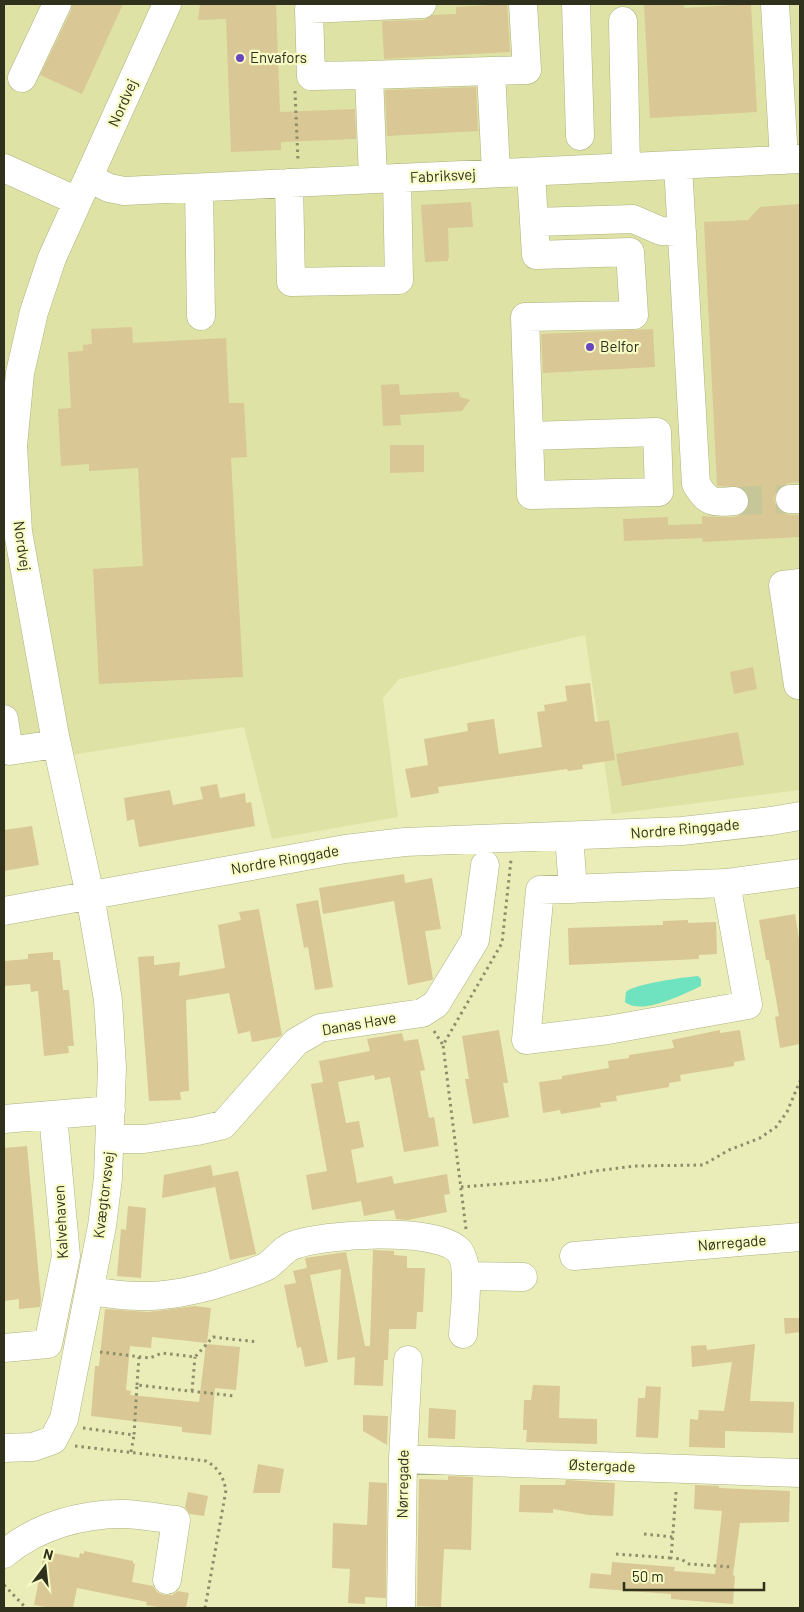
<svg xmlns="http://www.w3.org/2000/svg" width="804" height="1612" font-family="Barlow,sans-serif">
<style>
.built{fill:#dee2a5}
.water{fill:#6fe2bf}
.building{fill:#d9c795}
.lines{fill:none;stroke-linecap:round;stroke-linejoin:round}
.minor-tunnel{stroke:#c5c799;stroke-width:28;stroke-dasharray:28 14;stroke-linecap:butt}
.minor-casing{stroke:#aeb27f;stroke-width:29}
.path{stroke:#8c8e6a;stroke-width:3;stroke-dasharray:2.5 4;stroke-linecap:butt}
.minor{stroke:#fff;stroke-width:28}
.poi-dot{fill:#6746bf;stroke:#f7fbc5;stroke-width:2}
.labels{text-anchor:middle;stroke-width:4.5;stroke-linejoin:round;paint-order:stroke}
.poi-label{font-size:15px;fill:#30311d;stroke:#f7fbc5;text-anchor:start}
.street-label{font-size:15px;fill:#30311d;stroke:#f7fbc5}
</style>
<rect width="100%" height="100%" fill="#eaedb8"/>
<path class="built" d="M4,4H800V790L612,814L585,635L399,679L383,698L398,817L272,839L244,727L4,766Z"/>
<path class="water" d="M698,976L701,979V986C684,994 641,1016 625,1002L626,992C633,984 685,977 698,976Z"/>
<path class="building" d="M72,4H123L82,94L40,75L71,11Z
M200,4H276L280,112L355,109L356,139L281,142V150L231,152L226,19L198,20Z
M507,4L510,52L384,59L382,21L423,20L432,15L456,14V7Z
M644,4H684V8L751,4L757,112L650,118Z
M476,87L478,131L387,136L385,90Z
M471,202L473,227L448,228L449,258H448V261L425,262L421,205Z
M800,204V482L789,483L782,486L776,492L774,499L776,506L782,512L790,515H800V537L703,542L702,538L624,541L623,519L668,517V525L702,524V516L719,517H735L742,514L748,508L749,499L747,493L741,487L717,486L704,222L748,220L760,207Z
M132,327L133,343L226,338L229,403H244L247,457L231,458L243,677L99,684L93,569L143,566L138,468L89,471V464L61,466L58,409L71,408L68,352L83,351V345L92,344L91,329Z
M653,329L655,367L543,373L541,334Z
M399,384L400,395L459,392L460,397L470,400L462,411L400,415L401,425L383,426L381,385Z
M390,445H424V472L390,473Z
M753,667L757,689L734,694L730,672Z
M590,683L595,722L609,720L615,760L582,765L583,769L568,771L567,769L438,787L439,793L411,798L405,769L428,765L424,739L468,731L467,723L494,719L499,754L542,747L537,712L545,711L544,705L567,701L565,686Z
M738,732L744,765L622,786L616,754Z
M217,784L220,798L245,793L246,803L251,802L255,826L139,847L134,819L127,821L124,798L170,790L173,805L203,799L200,787Z
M32,826L39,865L4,871V830Z
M404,874L405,883L432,878L441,929L425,931L433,979L432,980L408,985L394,901L323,914L319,888Z
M318,900L333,987L315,990L308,947L304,948L296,904Z
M259,909L282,1035L279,1037L252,1042L250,1031L238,1034L229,993L186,1000L189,1091L180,1092L181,1100L149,1101L138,957L154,956V965L180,962L179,976L225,968L218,925L241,920L239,912Z
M795,914L800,946V1044L780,1048L775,1017L779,1016L769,960H766L759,920Z
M688,920V923L716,922L717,954L699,955V959L569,965L568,928L663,925V921Z
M53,952V960H60L63,990H69L74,1046H68L69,1053L44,1056L38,991L31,992L30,984L4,986V961L28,959V954Z
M499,1030L508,1083H503L509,1117L473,1124L465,1079H469L462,1036Z
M720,1030V1033L740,1030L745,1060L734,1062V1066L680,1075L681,1081L669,1083V1087L616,1096L617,1101L600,1103L601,1107L561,1114L560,1110L543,1113L539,1082L562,1079V1076L609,1068L608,1061L629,1058V1055L674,1048L672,1040Z
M402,1033L404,1041L418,1039L425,1070L420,1071L429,1118L434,1117L439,1146L404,1152L390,1077L375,1080L374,1075L338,1082L346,1123L359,1121L364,1147L351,1150L357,1183L392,1176L394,1184L447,1174L450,1194L444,1195L447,1212L408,1220L396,1219L394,1210L364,1216L361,1201L312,1210L306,1175L327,1171L311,1084L323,1082L319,1061L370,1051L367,1039Z
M27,1146L41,1300L40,1307L19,1309V1299L4,1301V1148Z
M211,1165L215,1187L162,1198L164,1175Z
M238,1171L256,1254L230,1260L213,1176Z
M128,1206L146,1208L141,1278L117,1276L121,1229L126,1230Z
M373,1250L394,1251V1255L407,1256V1268H425L423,1312H417L416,1329H389L388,1360H384L383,1386L354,1385L355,1357L337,1360L341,1269L310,1275L328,1362L305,1367L301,1347L297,1348L284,1285L296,1283L293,1271L307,1268L305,1258L346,1252L365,1346H370Z
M195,1306L211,1308L207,1343L152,1337L151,1348L130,1346L126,1390L131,1391L130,1395L199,1402L206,1344L240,1347L236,1390L215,1388L211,1435L182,1432V1427L91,1416L95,1366H99L105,1309L148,1312Z
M784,1318H799L800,1332L785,1334Z
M755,1344L750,1401L794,1402L793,1433L725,1431V1448L689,1447L690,1419L698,1420L699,1410L724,1411L732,1362L692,1367L691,1346L706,1345L707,1350Z
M533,1385L560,1386L559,1418L597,1419V1444L526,1442L527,1430H523L524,1400H531Z
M646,1386L661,1387L658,1438L636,1437L638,1398H645Z
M429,1408L456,1410L455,1439L428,1438Z
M363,1415L388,1416L387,1445L363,1431Z
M258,1464L284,1469L280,1493H253Z
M448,1476L473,1477L471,1550L444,1549L441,1607L417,1606L419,1479L448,1480Z
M566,1480L615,1483L613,1516L589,1515L553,1509V1513L519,1512L520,1485H565Z
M369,1482L387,1483L386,1598L365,1597V1604L348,1603L350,1569L332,1568L333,1523L367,1525Z
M695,1485L719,1486V1488L790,1491L789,1522L740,1523L733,1575L735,1576L733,1604L671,1599V1594L589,1588L591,1573L611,1575L612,1562L675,1567L674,1571L715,1574L722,1511L694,1509Z
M188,1492L208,1496L204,1516L190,1514L185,1507Z
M84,1551L133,1561V1563L135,1564L132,1582L153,1586L157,1592L164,1595H172L178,1591L189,1593L186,1608H164L146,1605L147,1602L77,1588L73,1608H52L34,1605L44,1554H47L48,1552L79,1558L80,1553L84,1554Z"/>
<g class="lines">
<path class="minor-tunnel" d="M734,501L790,499"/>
<g class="minor-casing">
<path id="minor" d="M576,4L580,136
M775,4L784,160
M623,21L626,167
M491,71L527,70L523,4
M369,75L311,76L309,9L422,4
M22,78L57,4
M678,165L696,484C708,503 712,503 734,501
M4,168L77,201
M89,178L109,188L124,191L800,159
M373,179L369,75L491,71L496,173
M289,183L291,282L399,280L397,178
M199,188L201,316
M534,222L633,219L661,231L682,232
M529,436L657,432L659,492L531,495L525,317L634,315L630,252L536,255L531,172
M790,499H800
M800,583L783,585L798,685H800
M4,719L9,751L56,744
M569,836L573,889
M726,883L748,1005L608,1030L526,1040L540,890L726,883L800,873
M4,911L345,849L405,842L682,831L771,821L800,816
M4,1119L111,1110
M110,1139H144L197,1131L223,1125L296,1042L320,1028L422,1013L436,1004L475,940L485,865
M574,1256L800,1237
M466,1276L523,1277
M90,1291C106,1293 122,1296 139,1296C162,1297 187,1292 210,1286C223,1282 257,1272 267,1266C276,1260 284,1248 294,1245C325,1234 431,1227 457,1249C472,1261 464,1315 463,1334
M4,1348L48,1344L66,1256L53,1115
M4,1448L33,1447L53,1440L64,1419L102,1226L108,1178L112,1067L108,1000L90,895L55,736L18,532L13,446L20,373L34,312L52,258L167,4
M403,1459L800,1473
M4,1554C37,1526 83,1513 126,1514C143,1515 160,1518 176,1520L167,1580
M401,1608L403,1459L408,1360"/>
</g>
<path class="path" d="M295,91L298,162
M434,1031L443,1045
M461,1187L549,1180L595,1171L635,1166L703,1165L729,1150L760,1138L776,1127L787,1112L800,1081
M466,1229L443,1045L502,943L511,860
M100,1352L150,1358L162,1353L195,1357L213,1337L258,1342
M137,1385L139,1357
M192,1391L195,1357
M83,1428L134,1435L137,1385L234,1396
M75,1446L206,1461C219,1468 223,1477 226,1490L205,1608
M131,1452L134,1435
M676,1492L671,1558L681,1559L689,1564L732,1567
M644,1534L673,1537
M616,1554L671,1558
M4,1585L26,1608"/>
<use href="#minor" class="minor"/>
</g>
<g class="poi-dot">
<circle cx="240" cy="58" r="5"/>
<circle cx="590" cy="347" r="5"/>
</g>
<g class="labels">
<g class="poi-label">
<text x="250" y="63">Envafors</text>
<text x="600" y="352">Belfor</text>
</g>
<g class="street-label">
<text transform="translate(123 103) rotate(-66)" y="5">Nordvej</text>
<text transform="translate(443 176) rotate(-3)" y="5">Fabriksvej</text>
<text transform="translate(22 546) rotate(82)" y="5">Nordvej</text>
<text transform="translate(685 829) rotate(-5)" y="5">Nordre Ringgade</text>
<text transform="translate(285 860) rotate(-10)" y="5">Nordre Ringgade</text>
<text transform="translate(359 1024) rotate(-10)" y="5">Danas Have</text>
<text transform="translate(104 1195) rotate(-83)" y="5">Kvægtorvsvej</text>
<text transform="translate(61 1222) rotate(-93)" y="5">Kalvehaven</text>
<text transform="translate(732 1243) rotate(-5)" y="5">Nørregade</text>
<text transform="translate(602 1466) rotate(2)" y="5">Østergade</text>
<text transform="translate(403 1484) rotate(-89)" y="5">Nørregade</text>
</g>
</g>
<rect width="804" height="1612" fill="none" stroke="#30311d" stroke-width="10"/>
<g transform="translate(45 1567) rotate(15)" stroke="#f7fbc5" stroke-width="4" paint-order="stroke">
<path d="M0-4L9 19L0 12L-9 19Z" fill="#30311d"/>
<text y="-8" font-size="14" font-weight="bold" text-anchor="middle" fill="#30311d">N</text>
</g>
<path d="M624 1582v8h140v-8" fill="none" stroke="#30311d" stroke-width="2.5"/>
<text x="632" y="1582" font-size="15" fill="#30311d" stroke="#f7fbc5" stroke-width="4" paint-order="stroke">50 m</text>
</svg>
